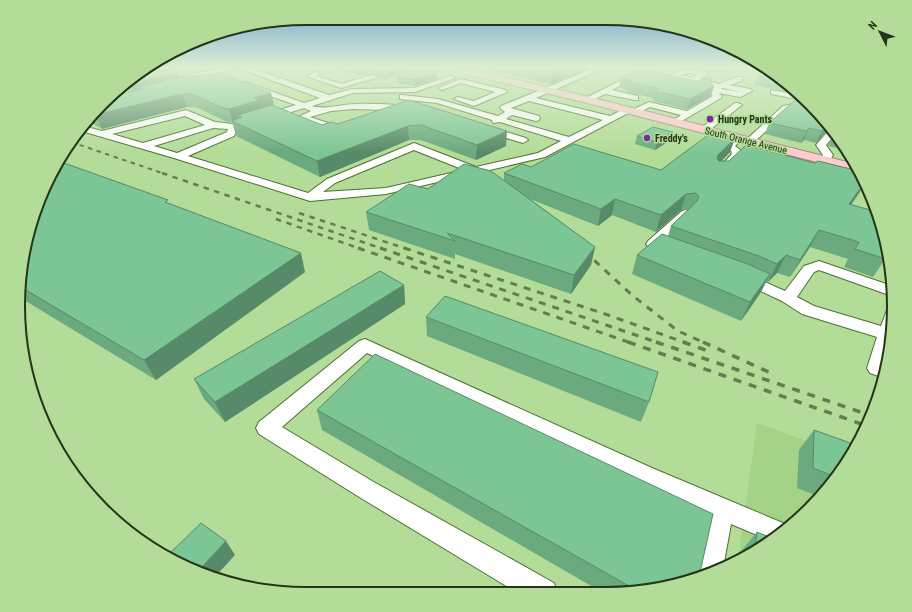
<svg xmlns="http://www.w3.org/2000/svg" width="912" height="612" font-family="'Roboto Condensed',sans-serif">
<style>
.built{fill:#a4d286}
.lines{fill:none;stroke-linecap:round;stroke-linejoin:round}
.minor-casing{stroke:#4b7130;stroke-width:2}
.major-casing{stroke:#b2817c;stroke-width:2}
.minor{fill:#fff;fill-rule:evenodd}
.major{fill:#feccd0;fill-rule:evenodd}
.rail-far3{stroke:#627e50;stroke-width:2;stroke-dasharray:4.5 4.5;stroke-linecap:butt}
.rail-far2{stroke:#627e50;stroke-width:2.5;stroke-dasharray:5.5 5.5;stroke-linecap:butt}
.rail-far1{stroke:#627e50;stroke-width:3;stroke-dasharray:7 7;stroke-linecap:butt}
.rail{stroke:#627e50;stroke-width:3.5;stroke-dasharray:8 8;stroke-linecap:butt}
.wall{fill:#6ba97f}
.shaded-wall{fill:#578a68}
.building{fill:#7cc594;stroke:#578a68}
.poi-dot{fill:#7a2b9c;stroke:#b2dc97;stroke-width:1.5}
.labels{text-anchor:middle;stroke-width:3;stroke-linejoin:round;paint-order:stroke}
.far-poi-label{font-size:10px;font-weight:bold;fill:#243519;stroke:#b2dc97;text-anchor:start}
.far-street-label{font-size:10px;fill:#243519;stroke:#b2dc97}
.rim{fill:none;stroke:#243519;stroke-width:2}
</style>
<rect width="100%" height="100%" fill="#b2dc97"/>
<path class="built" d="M757,423L850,457L846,466L810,509L766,545L738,560Z"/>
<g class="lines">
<g class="minor-casing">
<path id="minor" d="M225,67H248L329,95L352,89L414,88L451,76L455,78L415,92L353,93L312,106C325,110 342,104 356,104C375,103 394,105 413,106L417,109L416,111L354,109L331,111L310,117L340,127H346L348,129L346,131L336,132L299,119L298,117L311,111L304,108L237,129L234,136L188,156L308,193L327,179L414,143L476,167L538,153L561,141L500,122L493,123L492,120L437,103L400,99V95H403L438,99L498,116L505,112L500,108L501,106L596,67H606L536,98L610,116L628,107L632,110L649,102L687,111L713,96L708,91L713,87L675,79L671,76C681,66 695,70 707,72V76L700,79L719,84L736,77H742V81L729,85L751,89L752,91L740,97L719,93L722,96L721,98L675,125L671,122L681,115L650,107L634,115L630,112L545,157L386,194L310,201L174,158L78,130L83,126L102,131L186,110L215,122L233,124L296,105L242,86L241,84L245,82L304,103L320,98L238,68L183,81L179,79L180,77ZM689,73L697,75L692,78L680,75ZM722,88H723L740,92L721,89ZM529,101L603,120L569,137L506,119L512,115L536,121L539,120L540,118L539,116L511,108ZM185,116L205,125L143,143L112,134ZM213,128L228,129L227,132L177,153L154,146ZM414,150L464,170L386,188L323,192L335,183Z
M399,67L409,68L341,88L306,76L316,72L320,74L317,76L341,84Z
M483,67H494L473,75L469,73Z
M647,67H656L612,90L638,96V100H635L605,94L589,102H583L582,100Z
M461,79L506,90L507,92L474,106L454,99L458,97L474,101L495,92L461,83L442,90L438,88Z
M149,85L153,87L152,89L114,97L119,92Z
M771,90L799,95L806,100H803L771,94Z
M735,103H738L742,105L707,132H701L699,130L701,128Z
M798,103L810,106L811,108L807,111L798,109L789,110L753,143H747L745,141L747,139L783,106Z
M486,126L526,138L528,140L523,143L483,131L481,129L483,127Z
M830,129H831L836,134L826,145L833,155L829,162L825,163L820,160L823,155L816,145Z
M738,135L743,138L735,146L742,151L740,158L727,171H719L718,169L731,155L732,152L724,146L735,136Z
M686,210L690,211L692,214L662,243L667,247L665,250C658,252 650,250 646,244L648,241L682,211Z
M819,261L892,286V296L819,270L814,272L797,297L814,306L881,326L887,310L894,309L889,354L884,378L870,373L867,368L877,337L802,314L782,301L739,281L737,278L739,275L744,274L749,275L785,291L804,266Z
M365,339L652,468L790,526L771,541L731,524L723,568L697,578L696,574L709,514L636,482L367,353L282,427L372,481L554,583L557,593H518L356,495L259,434L256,428L259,422L359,341Z"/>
</g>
<g class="major-casing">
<path id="major" d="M444,67H461L585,96L855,164L860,173L583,102L445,69Z"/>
</g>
<use href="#minor" class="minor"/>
<use href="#major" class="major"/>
<path class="rail-far3" d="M71,142L165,174"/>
<path class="rail-far2" d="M162,173L383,249
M299,213L407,249
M276,219L361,249"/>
<path class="rail-far1" d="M358,248L631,343
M380,248L659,343
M404,248L608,315L686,343
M584,251L633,296L678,331L705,343"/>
<path class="rail" d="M628,342L867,426
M656,342L872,416
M683,342L708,351
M703,342L775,375"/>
</g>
<path class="wall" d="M145,67H185L165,72L179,78L271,93L274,106L322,125L338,124L409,100L506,146L476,160L421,140H409L320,177L236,136L232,122H227L196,107H187L102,129L88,121L116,95L129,92L122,89Z
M328,67H409V71L386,79L368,74L359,76Z
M494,67H593L551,84L494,71Z
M705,67H729L720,73Z
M765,70L798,94L754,85L758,75Z
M397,76L437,79L414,86L397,83Z
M621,78L696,81L711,83V96L687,109L653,101V98L626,92L627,90L619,88Z
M802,97L809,102L831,128L816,143L804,140L801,143L765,134L769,123L800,100Z
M673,132L671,140L655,150L635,144L637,136Z
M835,133L845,146L848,150L828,146Z
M735,138L730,152L721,161L861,190L851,205L885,259L873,277L844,267L848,259L810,247L790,277L777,273L768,282L766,281L761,292L741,321L632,274L637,255L668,236L671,226L688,210H681L656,232L612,215L598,226L530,199L595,247L591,265L571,294L455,254V259L369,230L366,212L428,189L504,180V173L531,167L661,170Z
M40,196L169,203L305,272L156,380L19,297V287Z
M404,285L405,304L225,422L204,399L194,379Z
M426,317L649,402L641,422L427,336Z
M317,410L662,588L605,594L322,430Z
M814,430L846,466L820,497L797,488L799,450Z
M757,532L766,545L741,559L742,550Z"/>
<path class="shaded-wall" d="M145,67H185L133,79Z
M405,67H409V71L386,79L385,74Z
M565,67H593L551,84L552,72Z
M729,67L720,73L722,68Z
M368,69V74L359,76L358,71Z
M437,72V79L414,86L413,80Z
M178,73L181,83L139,87L141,93L134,95L130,83Z
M712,78L710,88L714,86L711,96L687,109L690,99Z
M271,93L274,106L242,117L238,115L240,120L233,122L229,109L254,98Z
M182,94L187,107L102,129L95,115Z
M828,125L831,128L816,143L822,131Z
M408,126L409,140L320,177L317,161Z
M809,128L804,140L801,143L807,131Z
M507,131L506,146L476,160L477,145Z
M673,132L671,140L655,150L657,142Z
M735,138L730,152L713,170L718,155Z
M865,182L861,190L840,221L849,204Z
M686,194L681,210L656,232L661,215Z
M615,199L612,215L598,226L601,209Z
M819,230L810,247L790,277L800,260Z
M595,247L591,265L571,294L574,275Z
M301,253L305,272L156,380L144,360Z
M786,255L777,273L768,282L777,264Z
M770,274L761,292L741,321L750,302Z
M404,285L405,304L225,422L215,402Z
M226,541L235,555L215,577L206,573L201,568Z"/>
<path class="building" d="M344,67H405L385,74L368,69L358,71Z
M529,67H565L552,72Z
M420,68L437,72L413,80L397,76Z
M640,69L696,81L712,78L709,81L714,86L690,99L655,91L659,89L628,82L631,81L621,78Z
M765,70L777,79L758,75Z
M149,71L178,73L130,83H129L139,73Z
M211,74H222L271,93L254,98L260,100L229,109L223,108L191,94H182L95,115H94L116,95L143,89L139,87L176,78Z
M409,100L507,131L477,145L421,125L408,126L317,161L232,121L242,117L238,115L272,105L322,125L331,122L338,124Z
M803,100H807L809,102L828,125L822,131L809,128L807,131L769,123L794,101Z
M653,127L673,132L657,142L637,136Z
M712,132L735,138L718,155L717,159L719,161H729L746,145L815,163L818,161L859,171L865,182L849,204L877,212L888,250L885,259L855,249L859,242L819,230L800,260L786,255L777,264L759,256L671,226L697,201L699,197L696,193L686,194L661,215L615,199L601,209L504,173L522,164L531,167L574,144L661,170Z
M64,163L168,200L165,202L301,253L144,360L19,286L40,196L58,165Z
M464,164L491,171L595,247L574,275L447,233L455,241L366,212L409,184L428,189Z
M662,234L748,264L770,274L750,302L637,255Z
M380,271L404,285L215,402L194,379Z
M445,296L658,372L649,402L426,317Z
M375,354L713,514L699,577L662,588L638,591L317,410Z
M814,430L856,445L846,466L836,477L813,468Z
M201,523L226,541L201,568L210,575L178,564L167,556Z
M757,532L774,539L766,545L755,551Z"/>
<linearGradient id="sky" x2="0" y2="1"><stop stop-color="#6fa1d5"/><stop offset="0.44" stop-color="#dcefd0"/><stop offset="1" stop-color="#dcefd0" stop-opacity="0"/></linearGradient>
<rect width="912" height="153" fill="url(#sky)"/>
<g class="poi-dot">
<circle cx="710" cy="119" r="4"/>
<circle cx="647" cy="138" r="4"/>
</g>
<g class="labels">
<g class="far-poi-label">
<text x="718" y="123">Hungry Pants</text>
<text x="655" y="142">Freddy's</text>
</g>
<g class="far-street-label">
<text transform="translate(746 140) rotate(14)" y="4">South Orange Avenue</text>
</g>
</g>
<path d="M0 0H912V612H0ZM306 25H606A281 281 0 0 1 887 306V306A281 281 0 0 1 606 587H306A281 281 0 0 1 25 306V306A281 281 0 0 1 306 25Z" fill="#b2dc97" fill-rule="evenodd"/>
<path class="rim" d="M306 25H606A281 281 0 0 1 887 306V306A281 281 0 0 1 606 587H306A281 281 0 0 1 25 306V306A281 281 0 0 1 306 25Z"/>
<g transform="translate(880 32) rotate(312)" stroke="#b2dc97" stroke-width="3" paint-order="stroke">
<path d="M0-3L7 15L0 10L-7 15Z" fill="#243519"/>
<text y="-6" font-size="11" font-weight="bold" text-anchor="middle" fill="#243519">N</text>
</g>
</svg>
